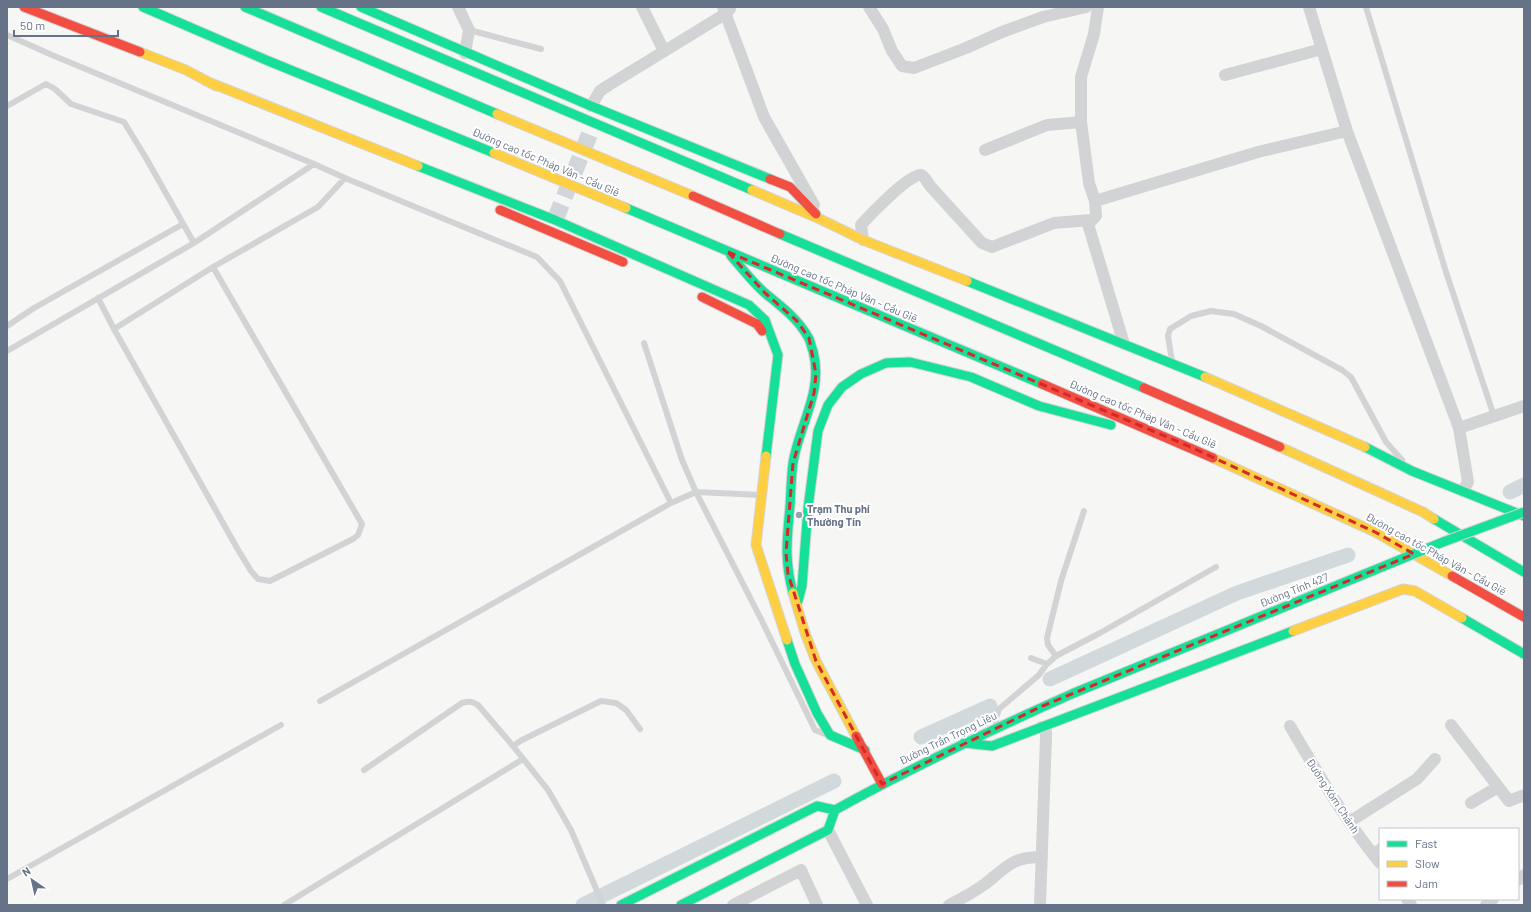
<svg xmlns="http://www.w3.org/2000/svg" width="1531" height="912" font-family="Barlow,sans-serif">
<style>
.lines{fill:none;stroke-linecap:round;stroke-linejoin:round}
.canal{stroke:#d2d9dc;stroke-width:15}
.secondary-tunnel{stroke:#d2d6da;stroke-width:17;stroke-dasharray:17 8;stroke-linecap:butt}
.fast-casing{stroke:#d3d5d5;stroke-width:11}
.slow-casing{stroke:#d3d5d5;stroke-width:11}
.jam-casing{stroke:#d3d5d5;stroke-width:11}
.lane{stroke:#d2d3d4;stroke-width:6}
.street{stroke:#d2d3d4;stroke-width:12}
.fast{stroke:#16e098;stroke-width:9}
.slow{stroke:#ffcf43;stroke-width:9}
.jam{stroke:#f24e42;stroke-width:9}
.fast-bridge-casing{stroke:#d2d4d4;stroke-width:11;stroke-linecap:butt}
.fast-bridge{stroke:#16e098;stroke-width:9}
.marked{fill:none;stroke:#d62828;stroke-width:3;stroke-dasharray:8 5;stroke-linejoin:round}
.poi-dot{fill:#98a1ae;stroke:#fff;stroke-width:1.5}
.labels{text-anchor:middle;stroke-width:4;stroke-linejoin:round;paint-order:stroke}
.street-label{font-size:11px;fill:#657287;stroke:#fff}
.poi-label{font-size:11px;font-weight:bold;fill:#657287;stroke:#fff;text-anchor:start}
</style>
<rect width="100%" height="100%" fill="#f6f7f5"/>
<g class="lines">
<path class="canal" d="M1510,492L1524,485
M1050,679L1237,593L1348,555
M921,737L990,706
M583,905L834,781"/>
<path class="secondary-tunnel" d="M555,220L594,123"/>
<g class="fast-casing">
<path id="fast" d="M143,7L266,60L494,153
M245,7L497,114
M321,7L752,190
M361,7L591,106L770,179
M418,166L555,220L749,305L765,320L778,355L766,456
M626,208L1042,384
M780,234L1144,388
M731,256C742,268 753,283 766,294C782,307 798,319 808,337C811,341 811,347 813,351C824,391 799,425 793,463C791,477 791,492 790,506C787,539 784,560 793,593
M967,281L1205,377
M1365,447L1412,471L1524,516
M1434,519L1524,572
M798,601L802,586L808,508L818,431L828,405L842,387L861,374L886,363L910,362L971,377L1039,406L1111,425
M1462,618L1524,654
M787,640L795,664L817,713L830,735L865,750
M964,743L992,746L1293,631
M621,905L817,806L835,810
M681,905L828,830L835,810C913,767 993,729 1074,693"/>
</g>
<g class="slow-casing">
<path id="slow" d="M140,52L186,70L216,86
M206,81L418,166
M497,114L693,196
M494,153L626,208
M752,190L822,220L863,240L967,281
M1205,377L1365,447
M1280,447L1423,512L1434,519
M766,456L756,545L787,640
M1213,458L1375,532L1452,576
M793,593L805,633L816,661L856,736
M1293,631L1403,589L1415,591L1462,618"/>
</g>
<g class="jam-casing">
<path id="jam" d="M24,7L140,52
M770,179L790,187L816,214
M693,196L780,234
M500,210L623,262
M702,297L757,324L762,331
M1042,384L1213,458
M1144,388L1280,447
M1452,576L1524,617
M856,736L882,784"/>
</g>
<path class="lane" d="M1366,7L1446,272L1494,416
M469,30L541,49
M7,35L52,55L314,164L345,178L537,257L560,281L671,503L320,701
M7,106L46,84L55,89L71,104L124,122L146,158L194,243
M98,298L114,329L237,548L251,571L258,579L270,581L353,539L358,535L362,524L213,267
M7,326L34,308L183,224
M114,329L213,267L318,207L345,178
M644,343L682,460L696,492L761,619L815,730L825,734
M7,351L194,243L314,164
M1172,361L1168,336L1170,329L1191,316L1211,311L1234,314L1261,326L1342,370L1351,377L1386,442L1402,460
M671,503L696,492L761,495
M1056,656L1048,645L1047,638L1061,581L1084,511
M1031,658L1047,664
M996,724V718L999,709L1039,675L1046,665L1056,656L1100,633L1216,567
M364,770L462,703C469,701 472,701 478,705L513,746
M1371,852L1380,846
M7,879L281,725
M284,905L523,759
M603,905L571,830L548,790L513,746L522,740L601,701L616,703L626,710L640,729"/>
<path class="street" d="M458,7L469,30L465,53
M642,7L664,51
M723,7L764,117L814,205
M869,7L883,29L892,51L902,66L914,68L966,48L1002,32L1043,17L1086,7
M1098,7L1094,34L1081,77V122L1089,183L1095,201L1096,216L1088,224L1124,344
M1309,7L1347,131L1459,428L1468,482L1463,491
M1225,75L1322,49
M591,106L600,91L609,85L725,14L730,9
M985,150L1047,125L1081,122
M1095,201L1258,152L1347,131
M863,240L861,225C869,216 910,173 921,175C925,176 928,184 931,187L982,243L992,247L1054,223L1091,220
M1459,428L1524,406
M1451,725L1509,801L1524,795
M1290,726C1318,774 1345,820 1380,863
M1471,803L1498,787
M1349,822L1417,779L1435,759
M828,830L867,905
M1518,880L1524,875
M1407,899L1411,905
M733,905L801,870L817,905
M949,905C961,899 974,892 985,884C1007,867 1011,857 1042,857
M1040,905L1046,737V732L1041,727
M1486,905L1493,899"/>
<use href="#fast" class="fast"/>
<use href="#slow" class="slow"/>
<use href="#jam" class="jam"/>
<g class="fast-bridge-casing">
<path id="fast-bridge" d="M1074,693L1443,542L1524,512"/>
</g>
<use href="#fast-bridge" class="fast-bridge"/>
</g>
<path class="marked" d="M728,252L1186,445L1375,532L1414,554L1040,707L882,784L816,661L788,574L786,553L793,463L814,393L816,374L809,338L797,321L765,293Z"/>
<circle class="poi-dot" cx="799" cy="515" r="4"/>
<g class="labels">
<g class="street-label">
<text transform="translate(546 162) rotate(23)" y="4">Đường cao tốc Pháp Vân - Cầu Giẽ</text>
<text transform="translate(844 288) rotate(23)" y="4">Đường cao tốc Pháp Vân - Cầu Giẽ</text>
<text transform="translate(1143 414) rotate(23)" y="4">Đường cao tốc Pháp Vân - Cầu Giẽ</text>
<text transform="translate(1436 554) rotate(29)" y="4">Đường cao tốc Pháp Vân - Cầu Giẽ</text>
<text transform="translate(1294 590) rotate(-22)" y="4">Đường Tỉnh 427</text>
<text transform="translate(948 738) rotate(-26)" y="4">Đường Trần Trọng Liêu</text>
<text transform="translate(1333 796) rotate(57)" y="4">Đường Xóm Chánh</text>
</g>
<g class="poi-label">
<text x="807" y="513">Trạm Thu phí<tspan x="807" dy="13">Thường Tín</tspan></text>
</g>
</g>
<rect width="1531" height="912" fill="none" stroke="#657287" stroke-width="16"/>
<rect x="1379" y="828" width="140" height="72" fill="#ffffff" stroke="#c1c7cf"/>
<rect x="1387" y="841" width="20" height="6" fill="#16e098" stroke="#c1c7cf"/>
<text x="1415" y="848" font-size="12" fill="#657287">Fast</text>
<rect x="1387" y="861" width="20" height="6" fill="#ffcf43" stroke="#c1c7cf"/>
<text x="1415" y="868" font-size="12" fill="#657287">Slow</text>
<rect x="1387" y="881" width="20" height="6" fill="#f24e42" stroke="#c1c7cf"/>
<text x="1415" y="888" font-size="12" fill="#657287">Jam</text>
<g transform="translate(32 880) rotate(326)" stroke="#ffffff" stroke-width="3" paint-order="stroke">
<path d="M0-3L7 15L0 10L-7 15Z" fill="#657287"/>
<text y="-6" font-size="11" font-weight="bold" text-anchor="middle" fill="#657287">N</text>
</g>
<path d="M14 30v6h104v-6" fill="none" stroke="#657287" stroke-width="2"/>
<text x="20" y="30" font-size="12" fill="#657287" stroke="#ffffff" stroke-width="3" paint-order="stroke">50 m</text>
</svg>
